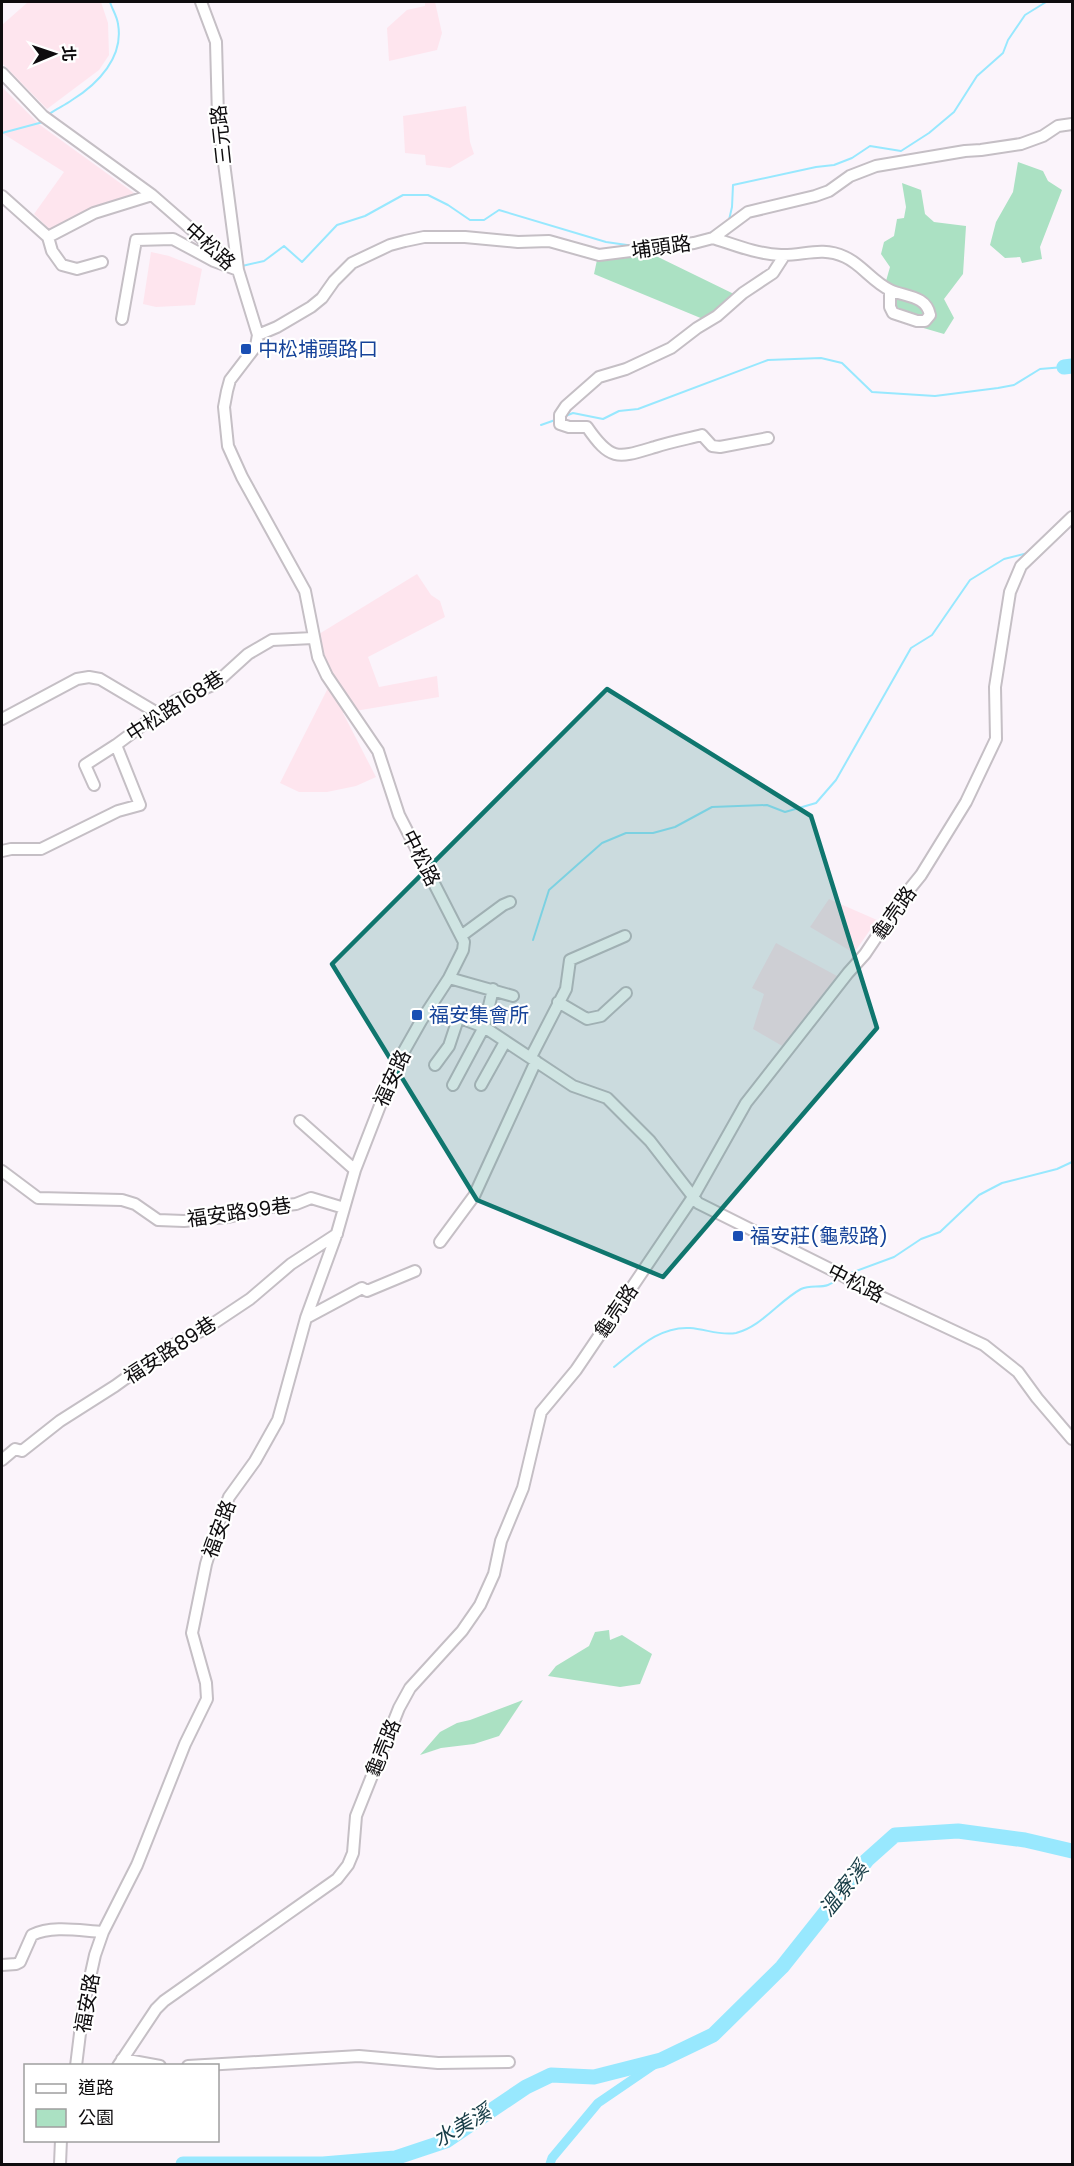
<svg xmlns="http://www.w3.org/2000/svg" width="1074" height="2166" font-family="Poppins,'Noto Sans TC',sans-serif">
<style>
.industrial{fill:#fee5ee}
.green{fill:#abe1c3}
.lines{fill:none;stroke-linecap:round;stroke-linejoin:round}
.stream{stroke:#98e8fe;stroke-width:2}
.canal{stroke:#98e8fe;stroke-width:9}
.river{stroke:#98e8fe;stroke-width:15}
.minor-casing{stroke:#c5bfc5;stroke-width:14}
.minor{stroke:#fff;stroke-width:10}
.marked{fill:#0f766e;fill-opacity:0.2;stroke:#0f766e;stroke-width:4.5;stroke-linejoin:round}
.transit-dot{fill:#1a4fb4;stroke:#fff;stroke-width:2}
.labels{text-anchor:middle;stroke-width:4.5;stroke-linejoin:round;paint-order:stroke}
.street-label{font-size:20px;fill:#0e0c0e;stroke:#fff}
.transit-label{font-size:20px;fill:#164399;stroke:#fff;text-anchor:start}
.water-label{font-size:21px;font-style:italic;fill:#173c46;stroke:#fff}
</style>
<rect width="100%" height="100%" fill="#fbf4fb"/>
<path class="industrial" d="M28,2H101L108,23L109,55L99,70L47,109L2,63V25Z
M425,2H435L442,33L437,50L389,61L387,28L407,10L425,6Z
M2,87L40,125L134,193L86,212L52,232L34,214L64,172L2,133Z
M466,106L470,142L474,154L450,168L426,165L425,155L405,153L403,116Z
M151,252L169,256L202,269L195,305L156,307L143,304Z
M417,574L431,595L440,601L445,617L368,657L379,687L437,676L439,697L343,713L376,777L356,786L327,792H299L280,783L334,676L325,664L319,634Z
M829,899L877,920L854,953L810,927Z
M776,943L837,976L784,1047L753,1029L764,994L752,988Z"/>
<path class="green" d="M1018,162L1043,171L1048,181L1062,190L1040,247L1042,259L1022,263L1020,257L1005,258L990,245L996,222L1013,192Z
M902,183L921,190L925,214L934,222L966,226L963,274L944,299L954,318L944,334L903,322L885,311L886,281L890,267L881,254L884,242L894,236L897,219L904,218L906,207Z
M656,256L736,295L703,319L594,274L597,260Z
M609,1630L610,1640L622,1635L652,1654L640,1684L620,1687L548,1676L556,1666L589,1646L595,1632Z
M523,1700L499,1736L474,1744L441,1748L420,1755L440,1732L457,1723L470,1720Z"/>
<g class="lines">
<path class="stream" d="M48,115C55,109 64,106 72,100C98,84 124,57 118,24C117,16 112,9 110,2
M2,133L43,122
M729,220L732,207L733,185L816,167L834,165L852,158L870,146L901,151L929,133L954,112L977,76L1003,53L1008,40L1025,15L1046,2
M707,235L718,228
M242,266L264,261L284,246L302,262L337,225L365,216L403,195H428L448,205L470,220H484L499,210L606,242L634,246
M563,417L573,413L603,419L619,411L638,409L768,360L821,358L842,363L872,392L935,396L998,388L1014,385L1040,369L1064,367
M541,425L558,419
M1065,531L1072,524
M533,940L549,890L602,843L626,833H653L675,827L712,807L767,805L785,812L816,803L836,780L911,648L932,635L970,580L1004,559L1028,553
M848,1274L894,1257L921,1239L940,1232L979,1195L1002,1183L1057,1169L1072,1162
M614,1367C637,1349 659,1326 690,1328C706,1329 720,1336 736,1333C761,1327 779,1301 801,1289C810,1285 820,1288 828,1285C833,1283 837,1280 840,1278"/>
<path class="canal" d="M550,2164L552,2158L598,2103L661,2060"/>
<path class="river" d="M1064,367L1072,366
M183,2164H323L395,2158L446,2141L526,2087L551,2075L594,2077L661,2060L713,2035L782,1967L867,1860L895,1835L958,1831L1025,1840L1072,1851"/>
<g class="minor-casing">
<path id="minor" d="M2,73L43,116L152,195L238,270L258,335L256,346L230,380L227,391L224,407L228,446L242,477L305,591L318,657L327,676L378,751L399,815L464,942L463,950L449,978L421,1021L395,1067L355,1170L337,1233L306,1318L278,1420L255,1461L229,1497L218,1525L206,1564L192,1633L206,1683L207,1699L185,1744L137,1865L103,1932L95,1955L83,2009L76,2066
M2,196L48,237L94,213L152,195
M48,237L52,251L62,265L77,269L102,262
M713,238C735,245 757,254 781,255C803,256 821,246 845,257C861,264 873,282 890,290C905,297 926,295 930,315L925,321H917L893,313L890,307V291
M122,319L136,240L173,239L214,261L238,270L218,117L216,42L201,2
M258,335L277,327L311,307L322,298L334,281L352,263L390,245L405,241L424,237H465L518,242L549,241L599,255L694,243L713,238L748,212L815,196L829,191L850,176L876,166L965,151L981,150L1021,144L1043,136L1058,126L1072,124
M768,438L720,447L712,446L702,435C686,439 670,442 655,447C618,458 611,462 587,427H569L560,424V415L566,406L599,377L626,369L671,348L697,328L717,316L743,293L773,273L784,256
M2,719L77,679L89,677L100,679L159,714
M94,785L85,765L116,745
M2,851L11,849H41L118,811L140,805L116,745L175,701L215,684L248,654L272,640L313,638
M461,936L503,905L510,902
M449,978L513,996
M558,1002L587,1019L601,1016L626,993
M431,1007L484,1027L573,1086L607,1098L650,1141L698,1203L836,1272L875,1294L984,1345L1018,1372L1037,1398L1072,1439
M531,1057L566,989L570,960L625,936
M435,1065L449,1046L459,1016
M453,1085L484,1027L493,989
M481,1085L505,1042
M300,1121L355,1170
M2,1171L38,1198L122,1200L135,1204L158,1220L184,1221L228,1217L270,1207L296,1204L311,1198L344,1208
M440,1242L474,1196L536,1061
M306,1318L362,1288L367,1291L415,1271
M2,1460L15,1449L22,1451L60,1421L115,1386L169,1347L205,1329L250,1299L291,1264L337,1234
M2,1965L16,1964L20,1962L32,1935C53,1925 81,1931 103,1932
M122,2059L160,2066
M118,2066L156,2009L164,2001L337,1879L348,1865L353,1853L356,1816L399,1708L410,1688L462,1631L480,1605L494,1574L501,1541L523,1488L541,1412L576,1370L693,1197L746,1103L848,973L865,954L904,896L921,875L966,802L996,739L995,687L1010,592L1021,566L1072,517
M188,2066L359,2056L438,2063L509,2062
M60,2164L61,2140"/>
</g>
<use href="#minor" class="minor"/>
</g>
<path class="marked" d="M607,689L811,816L877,1028L663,1277L477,1200L332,964Z"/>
<g class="transit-dot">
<rect x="240" y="343" width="12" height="12" rx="3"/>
<rect x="411" y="1009" width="12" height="12" rx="3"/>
<rect x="732" y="1230" width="12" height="12" rx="3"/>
</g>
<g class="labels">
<g class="street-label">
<text transform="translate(221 135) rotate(-96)" y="7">三元路</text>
<text transform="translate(210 246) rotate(42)" y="7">中松路</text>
<text transform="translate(661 247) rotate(-8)" y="7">埔頭路</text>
<text transform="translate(175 706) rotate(-33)" y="7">中松路168巷</text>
<text transform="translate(421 858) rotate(63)" y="7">中松路</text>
<text transform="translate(894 913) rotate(-55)" y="7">龜壳路</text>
<text transform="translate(392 1078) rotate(-65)" y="7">福安路</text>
<text transform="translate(239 1212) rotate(-8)" y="7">福安路99巷</text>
<text transform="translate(856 1283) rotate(27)" y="7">中松路</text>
<text transform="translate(616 1311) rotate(-56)" y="7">龜壳路</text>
<text transform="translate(170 1350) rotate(-33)" y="7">福安路89巷</text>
<text transform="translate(219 1529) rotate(-70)" y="7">福安路</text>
<text transform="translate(383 1748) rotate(-68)" y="7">龜壳路</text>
<text transform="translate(87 2003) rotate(-80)" y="7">福安路</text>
</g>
<g class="transit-label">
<text x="258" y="356">中松埔頭路口</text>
<text x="429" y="1022">福安集會所</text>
<text x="750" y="1243">福安莊(龜殼路)</text>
</g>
<g class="water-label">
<text transform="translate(844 1889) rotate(-51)" y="7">溫寮溪</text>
<text transform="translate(462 2126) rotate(-30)" y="7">水美溪</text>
</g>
</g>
<rect width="1074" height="2166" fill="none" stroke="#0e0c0e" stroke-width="6"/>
<rect x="24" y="2064" width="195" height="78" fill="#ffffff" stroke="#9f9e9f" stroke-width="1.5"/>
<rect x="36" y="2084" width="30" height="9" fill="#ffffff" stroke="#9f9e9f" stroke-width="1.5"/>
<text x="78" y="2094" font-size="18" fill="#0e0c0e">道路</text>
<rect x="36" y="2109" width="30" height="18" fill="#abe1c3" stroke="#9f9e9f" stroke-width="1.5"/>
<text x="78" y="2124" font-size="18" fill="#0e0c0e">公園</text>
<g transform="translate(54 54) rotate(88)" stroke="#ffffff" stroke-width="4.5" paint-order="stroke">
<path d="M0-4.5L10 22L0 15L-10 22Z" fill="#0e0c0e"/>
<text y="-9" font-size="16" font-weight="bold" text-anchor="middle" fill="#0e0c0e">北</text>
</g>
</svg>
